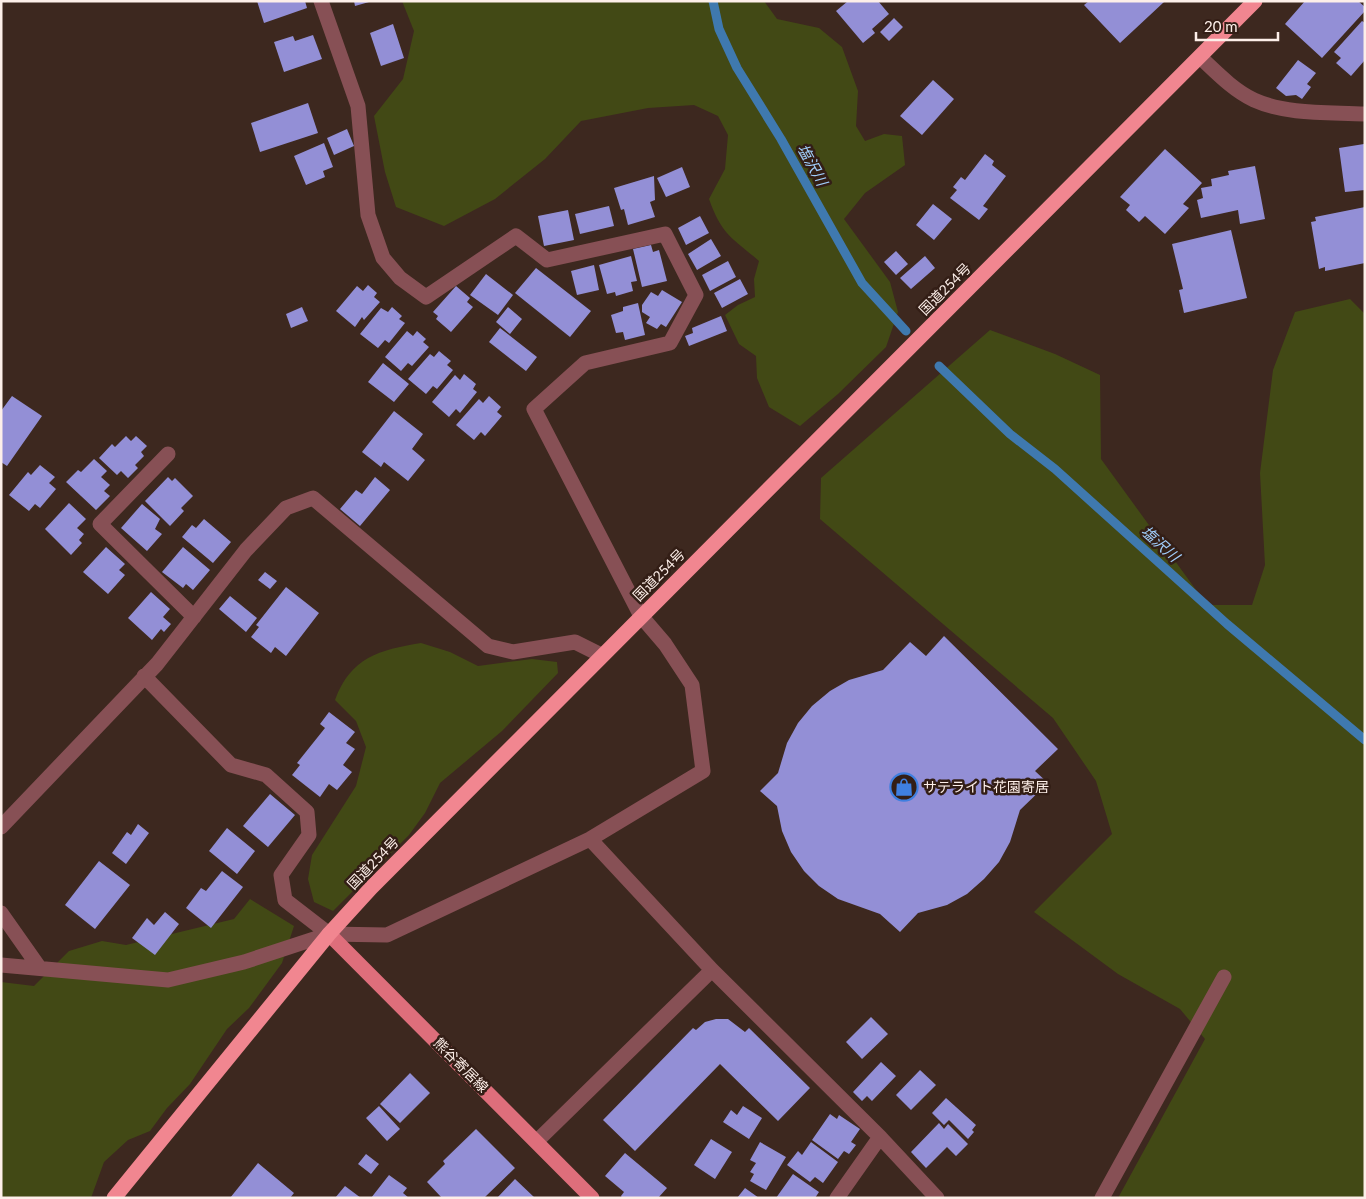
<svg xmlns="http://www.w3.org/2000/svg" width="1366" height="1199" font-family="Lato,'Noto Sans JP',sans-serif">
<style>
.green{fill:#424915}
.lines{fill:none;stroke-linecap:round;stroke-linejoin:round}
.stream{stroke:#3f79af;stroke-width:9}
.building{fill:#938fd6}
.street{stroke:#875055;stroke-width:15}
.primary{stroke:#de6e7b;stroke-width:15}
.highway{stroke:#f18690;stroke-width:15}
.labels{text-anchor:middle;stroke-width:5;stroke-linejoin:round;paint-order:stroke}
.street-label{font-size:14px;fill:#fdefe9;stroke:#331e16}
.poi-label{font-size:14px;fill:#fdefe9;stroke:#331e16;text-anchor:start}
.water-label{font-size:15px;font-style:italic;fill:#a1cefc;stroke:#331e16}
</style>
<rect width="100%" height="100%" fill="#3d281f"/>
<path class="green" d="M402,1H764L777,19L819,28L842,47L858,91L856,126L865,141L884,134L902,136L905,165L865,193L844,219L890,282L898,312L886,347L838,394L800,426L769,407L757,378L756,356L739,344L725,315L738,305L755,297L754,279L759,261C731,237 722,235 709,199L725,169L728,135L718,116L694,105L648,108L581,121L545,159L495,199L444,226L396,207L385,172L374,116L403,79L414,31Z
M1350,299L1365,314V1198H1118L1205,1039L1180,1009L1118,974L1034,912L1112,834L1096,781L1053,718L820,519L821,478L990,330L1055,354L1100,375L1101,459L1207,605H1252L1265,565L1260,473L1273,370L1295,312Z
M421,643L450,652L478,666L532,659L557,662L558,673L502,731L440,783L425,813L409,835L333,911L314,902L308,879L312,855L356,786L366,747L356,721L335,700C351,657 379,650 421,643Z
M250,899L294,926L282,963L249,1008L227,1029L190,1084L167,1108L150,1131L128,1140L104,1162L91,1198H1V982L34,986L69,951L102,941L126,945L234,919Z"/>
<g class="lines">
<path class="stream" d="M713,1L719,29L737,68L781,139L862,283L906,331
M939,366L1010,434L1055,469L1227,624L1365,740"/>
</g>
<path class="building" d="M257,1H305L307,8L264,23Z
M354,1H368L369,2L355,6Z
M848,1H878L889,14L872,29L875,33L863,43L836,11Z
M1089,1H1163L1164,2L1120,43L1084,5Z
M1305,1H1358L1365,7V11L1322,58L1285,24Z
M894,18L903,27L889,41L880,32Z
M1362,21L1365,23V60L1351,76L1336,63L1341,58L1334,52Z
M393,24L404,58L381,66L370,33Z
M313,35L322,59L284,72L274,42L293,36L295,41Z
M1298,60L1316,73L1307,84L1311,87L1302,99L1296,95L1286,96L1276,88Z
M933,80L954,99L922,135L900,116Z
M308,103L318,133L260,152L251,123Z
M347,129L354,146L334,155L327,138Z
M324,143L333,167L323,171L325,177L306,185L294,156Z
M1364,144L1365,190L1345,192L1339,148Z
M1165,149L1202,183L1183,204L1189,208L1165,234L1145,216L1139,222L1126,210L1130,205L1120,197Z
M985,154L994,161L992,165L1006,176L983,206L988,209L979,220L950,198L957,190L953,187L961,177L965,180Z
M1255,166L1265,219L1240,224L1238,210L1201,218L1197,200L1203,198L1201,188L1212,186L1211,179L1229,175L1228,171Z
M682,167L690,187L666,197L657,178Z
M654,176L655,200L650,202L655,217L628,225L624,209L621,210L614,188Z
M933,204L952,219L934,240L916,225Z
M609,206L614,226L580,234L575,214Z
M1365,207V263L1325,271V267L1319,269L1311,222L1316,221L1315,217Z
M568,210L574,240L544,246L538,216Z
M700,216L709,233L686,245L678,228Z
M1231,230L1247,298L1184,313L1179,290L1183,289L1172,244Z
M711,239L721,256L697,270L688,254Z
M651,245L653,252L659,250L667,281L642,287L633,249Z
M896,251L908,264L896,275L884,262Z
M631,256L637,281L631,282L633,291L616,296L615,292L607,294L599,265Z
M925,256L935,268L911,289L900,278Z
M728,261L736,277L710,291L702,275Z
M594,265L599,290L577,295L571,271Z
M536,268L591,311L570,337L515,293Z
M486,274L513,295L498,315L470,295Z
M740,279L748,294L722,308L714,293Z
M368,285L377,293L374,297L380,302L364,320L362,317L355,327L336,311L357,286L363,291Z
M456,286L470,298L467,302L473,307L451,332L436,319L438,316L433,312Z
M662,290L682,302L666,327L661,324L657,329L646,323L650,317L642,312V305L651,292L658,296Z
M638,303L645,335L625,340L623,332L616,333L611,315L623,311V307Z
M302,307L308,321L291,328L286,314Z
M392,307L402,316L399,319L405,323L389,343L385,340L378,348L360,334L381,308L388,312Z
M508,307L522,319L510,334L496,322Z
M721,316L727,331L689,346L685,336L693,333L692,328Z
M500,328L537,357L526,371L489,342Z
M407,331L413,336L417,331L426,339L423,342L429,347L412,366L408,363L401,371L385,357Z
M439,351L451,361L447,365L453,370L437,389L433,386L426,394L408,379L430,354L434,357Z
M383,363L409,384L394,402L368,382Z
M464,374L476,384L473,389L477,392L460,413L456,409L449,417L432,402L455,375L460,380Z
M12,396L42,416L7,466L1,462V411Z
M489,396L501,407L497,412L502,416L485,436L481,432L474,440L456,425L479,399L483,403Z
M394,411L423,434L412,449L425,460L408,481L384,462L381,467L362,452Z
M126,436L131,441L136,436L147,446L141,452L144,456L135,465L138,468L128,478L121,471L117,475L99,458L112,444L115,447Z
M94,459L107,471L101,477L110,485L104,491L110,496L96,510L66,482L78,470L81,472Z
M40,465L55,477L49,483L56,489L40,508L35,504L29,511L9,495L28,472L31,475Z
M168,477L172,481L175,478L193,496L181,508L184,511L170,526L145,501Z
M375,477L390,490L360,526L340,509L356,490L362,494Z
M69,503L86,519L77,528L84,534L79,540L82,543L71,555L45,529Z
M142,504L160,519L155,529L162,534L147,551L121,528Z
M204,519L231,542L213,563L182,537L192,525L196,528Z
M106,547L125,564L119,570L125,575L108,594L83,572Z
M183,547L210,570L193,590L186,584L183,588L162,572Z
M265,572L277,581L270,589L258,580Z
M286,587L319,613L286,656L275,647L271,653L251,637L259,627L256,625Z
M151,592L170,609L163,617L171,624L164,632L161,629L152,640L128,618Z
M230,596L257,618L246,632L219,609Z
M944,636L1058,749L1035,771L1048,783L1020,810L1010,842L999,862L984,879L967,894L947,905L918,913L900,932L880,914L838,899L819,886L804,871L791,852L782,831L777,806L760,791L778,773L787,743L798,723L812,706L830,691L849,680L883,670L910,642L926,656Z
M329,712L355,732L346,743L355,749L343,765L352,772L337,790L329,784L320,797L292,775L300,765L297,763L325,728L320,724Z
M270,794L295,815L268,847L243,826Z
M138,824L149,833L126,864L112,853L127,832L131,835Z
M227,828L255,851L237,874L209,851Z
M99,861L130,885L95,929L65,905Z
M222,871L243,887L211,928L186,908L201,888L206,891Z
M165,912L179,924L155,955L132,938L147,918L154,925Z
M871,1017L888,1034L862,1059L846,1042Z
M716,1019H728L745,1032L749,1028L810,1088L778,1121L720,1064L635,1151L603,1120L693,1028L696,1030L705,1022Z
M881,1062L896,1076L872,1101L867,1096L862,1101L853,1092Z
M920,1070L936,1085L911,1110L896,1095Z
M410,1073L430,1093L400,1123L380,1104Z
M946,1098L976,1125L972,1130L974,1132L968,1139L949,1120L944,1125L932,1113Z
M379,1106L400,1129L387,1141L366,1118Z
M743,1106L762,1118L749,1139L723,1122L731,1110L737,1115Z
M830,1114L837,1119L839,1115L860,1129L851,1142L856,1145L849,1154L844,1151L838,1159L812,1140Z
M939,1123L944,1129L948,1124L968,1144L956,1156L947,1147L926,1168L911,1152Z
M476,1129L515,1168L484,1198H442L427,1182L445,1164L443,1161Z
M711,1139L732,1152L715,1179L694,1165Z
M760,1142L786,1157L766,1190L750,1181L754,1174L750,1172L756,1163L750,1160Z
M811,1142L838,1162L823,1183L815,1177L810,1182L787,1165L798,1151L802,1155Z
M625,1153L667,1188L658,1198H622L621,1196L624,1192L605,1176Z
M366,1154L379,1164L371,1174L358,1164Z
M258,1163L294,1193L290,1198H230Z
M793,1174L819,1192L815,1198H776Z
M389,1175L407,1188L403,1193L409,1198H371Z
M515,1179L535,1198H497Z
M345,1186L361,1198H335Z
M745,1188L759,1198H737Z"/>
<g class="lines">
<path class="street" d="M1200,57C1216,72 1233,90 1254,100C1287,115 1330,112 1365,114
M168,454L100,524L194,617
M144,676L231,765L266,775L307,812L309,835L281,875L285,900L329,934
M1,827L157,664L246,550L286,508L313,498L488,646L513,652L575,642L601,655
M590,839L712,970L880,1137L937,1198
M1,913L39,967
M1,965L168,980L244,962L329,934L387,935L590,839L703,771L692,685L665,644L641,616L534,409L585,363L670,343L696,295L665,234L547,260L516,236L426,297L400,278L383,258L368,215L358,106L321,1
M537,1141L712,970
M837,1198L880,1137
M1102,1198L1224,977"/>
<path class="primary" d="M329,934L592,1198"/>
<path class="highway" d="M114,1198L329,934L371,888L1255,1"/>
</g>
<defs>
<g id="shop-ring" transform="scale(1.4375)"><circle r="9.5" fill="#331e16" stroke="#3f7fe0" stroke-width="1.5"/><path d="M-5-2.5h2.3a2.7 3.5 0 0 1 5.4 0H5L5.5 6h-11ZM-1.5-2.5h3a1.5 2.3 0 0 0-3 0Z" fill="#3f7fe0"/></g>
</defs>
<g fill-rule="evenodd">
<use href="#shop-ring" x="904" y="787"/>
</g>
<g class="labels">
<g class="street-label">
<text transform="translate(945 289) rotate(-45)" y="5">国道254号</text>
<text transform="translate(659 575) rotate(-45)" y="5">国道254号</text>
<text transform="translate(373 863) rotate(-46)" y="5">国道254号</text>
<text transform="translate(461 1065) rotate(45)" y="5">熊谷寄居線</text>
</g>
<g class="poi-label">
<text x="923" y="792">サテライト花園寄居</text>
</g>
<g class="water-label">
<text transform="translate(812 165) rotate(61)" y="5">塩沢川</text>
<text transform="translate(1160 544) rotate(42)" y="5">塩沢川</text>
</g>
</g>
<rect width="1366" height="1199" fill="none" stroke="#fdefe9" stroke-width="5"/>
<path d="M1196 32v8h82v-8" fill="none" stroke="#fdefe9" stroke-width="2.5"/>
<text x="1204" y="32" font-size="15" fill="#fdefe9" stroke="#331e16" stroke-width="4" paint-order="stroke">20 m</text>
</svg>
